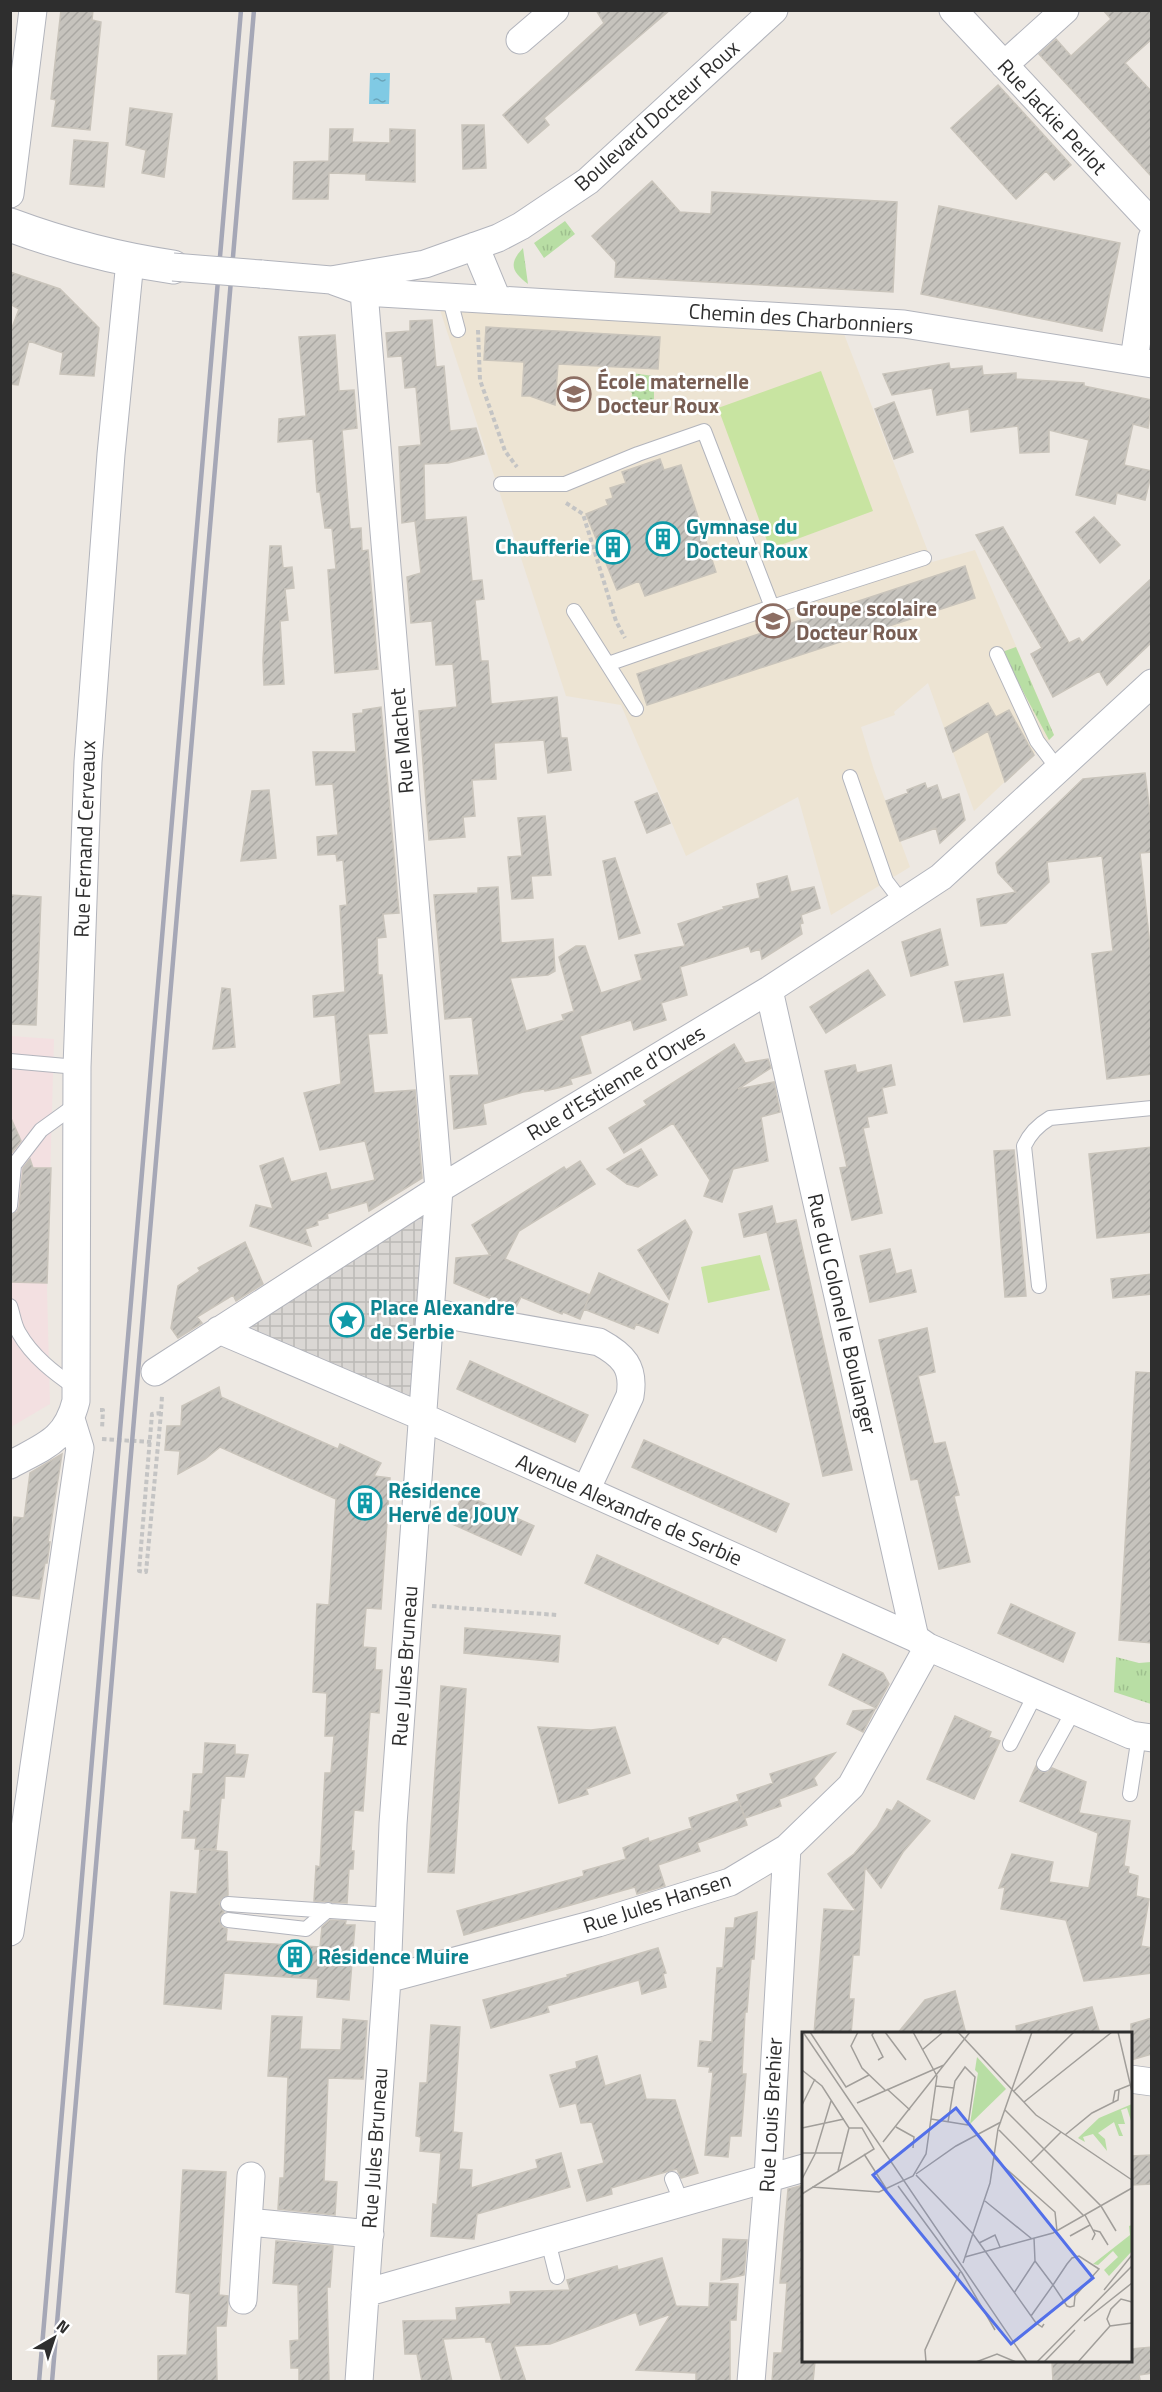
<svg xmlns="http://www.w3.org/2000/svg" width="1162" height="2392" font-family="'Titillium Web',sans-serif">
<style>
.education{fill:#ede4d3}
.medical{fill:#f3e0e1}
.grass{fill:url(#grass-tufts)}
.park{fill:url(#park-dots)}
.pitch{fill:#c8e4a1}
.plaza{fill:url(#plaza-grid)}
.water{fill:url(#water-ripples)}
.building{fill:url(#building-hatch);stroke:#c9c4bb;stroke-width:1.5}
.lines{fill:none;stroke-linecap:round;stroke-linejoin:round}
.lane-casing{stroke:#b2b4bc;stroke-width:16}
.street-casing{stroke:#b2b4bc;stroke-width:29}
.secondary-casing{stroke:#b2b4bc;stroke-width:35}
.path{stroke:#c4c4c4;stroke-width:4;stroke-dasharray:4.5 3;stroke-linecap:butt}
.lane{stroke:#fff;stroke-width:14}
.street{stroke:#fff;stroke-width:27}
.secondary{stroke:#fff;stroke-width:33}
.rail{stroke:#a5a7b6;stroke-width:4.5}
.street-bridge-casing{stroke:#b2b4bc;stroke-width:29;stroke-linecap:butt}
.street-bridge{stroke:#fff;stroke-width:27}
.labels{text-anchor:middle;stroke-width:5;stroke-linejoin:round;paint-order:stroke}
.street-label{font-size:21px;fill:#2e2e2e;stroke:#fff}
.education-label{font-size:21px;font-weight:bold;fill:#785e54;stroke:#fff;text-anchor:start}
.culture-label{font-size:21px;font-weight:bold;fill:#0d838f;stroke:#fff;text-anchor:start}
.inset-road{fill:none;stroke:#a19e9a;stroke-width:1.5}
.view{fill:#5370e9;fill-opacity:0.15;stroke:#5370e9;stroke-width:3}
.inset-edge{fill:none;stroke:#2e2e2e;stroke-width:3}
</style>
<defs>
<pattern id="grass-tufts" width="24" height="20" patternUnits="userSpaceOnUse" patternTransform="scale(1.5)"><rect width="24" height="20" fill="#b8dea4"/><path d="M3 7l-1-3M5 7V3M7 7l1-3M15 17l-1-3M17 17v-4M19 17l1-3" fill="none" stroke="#9ebf8e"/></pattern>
<pattern id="park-dots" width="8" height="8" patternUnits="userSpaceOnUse" patternTransform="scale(1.5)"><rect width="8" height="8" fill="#b8dea4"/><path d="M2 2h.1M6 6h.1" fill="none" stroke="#9ebf8e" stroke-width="1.8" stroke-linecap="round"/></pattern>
<pattern id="plaza-grid" width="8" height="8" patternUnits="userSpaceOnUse" patternTransform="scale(1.5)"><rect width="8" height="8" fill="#dad7d4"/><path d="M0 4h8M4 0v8" fill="none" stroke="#bbb9b6"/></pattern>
<pattern id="water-ripples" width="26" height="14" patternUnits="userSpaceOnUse" patternTransform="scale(1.5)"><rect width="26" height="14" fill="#80cae4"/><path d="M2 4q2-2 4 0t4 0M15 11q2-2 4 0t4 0" fill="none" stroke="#69a4b9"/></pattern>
<pattern id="building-hatch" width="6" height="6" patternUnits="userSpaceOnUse" patternTransform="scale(1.5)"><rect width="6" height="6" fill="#c6c3bd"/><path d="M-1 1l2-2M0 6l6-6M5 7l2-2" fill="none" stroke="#aaa8a3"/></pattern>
</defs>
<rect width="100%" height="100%" fill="#ede8e2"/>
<path class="education" d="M440,310L844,334L932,562L975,550L1054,735L974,811L928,683L894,712L895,715L861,727L874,770L910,867L831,915L798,797L686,856L621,705L566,696Z"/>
<path class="medical" d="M10,1036L54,1039L47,1289L50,1404L11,1427Z"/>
<path class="grass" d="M565,221L575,234L544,258L534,243Z
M523,248L528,284C512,272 508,264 523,248Z
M1016,647L1054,735L1049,740L1002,652Z
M1116,1657L1139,1663L1151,1662V1704L1114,1692Z"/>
<path class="park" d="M631,373L654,376V407L647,406L648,410L638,408L637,405L631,404L632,393L628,390Z"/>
<path class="pitch" d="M821,371L873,511L770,549L718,408Z
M760,1255L770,1290L708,1303L701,1267Z"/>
<path class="plaza" d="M439,1189L423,1417L219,1330Z"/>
<path class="water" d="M370,73H390L389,104H369Z"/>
<path class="building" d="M61,10H93L92,20L101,22L90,130L52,126L56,100L51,99Z
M596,10H670L544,118L549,125L528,143L503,115L604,23Z
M1103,10H1152V39L1125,63L1152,92V177L1039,54L1056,39L1071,56L1111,19Z
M998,85L1071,165L1054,180L1046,171L1016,199L951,128Z
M130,108L172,114L164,177L142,173L146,150L126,145Z
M462,125H484L486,168L463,169Z
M330,129H353L352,142L390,143V129L415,130V182L366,180V174L329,173L328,199H293L294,162L329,161Z
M74,140L108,143L104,187L70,184Z
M652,181L680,212L711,214L712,192L897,202L893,292L615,277L616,262L592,236Z
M939,206L1120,243L1102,331L921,294Z
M10,272L60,289L99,328L94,376L60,374L63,353L29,341L18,385L10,384V333L19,309L10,304Z
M432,320L436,367L444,366L450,431L476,428L484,454L448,463L424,464L425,520L466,517L472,581L482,580L484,599L475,600L481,661H488L491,704L557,697L561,738H567L571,770L548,773L544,740L494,743L496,779L472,780L475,816L463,817L465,837L429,840L419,711L457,707L453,664L436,665L432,621L411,623L407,577L421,573L415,521L402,523L399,447L421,445L416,387L405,388L402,356L388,357L386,333L410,331V321Z
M486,327L660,337L658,369L558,364L555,405L530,396H522L524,362L484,360Z
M335,335L339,391L354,390L357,428L342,430L350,529L361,528L362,551L368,550L378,669L335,673L328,570L336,569L332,528H325L320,492H317L313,439L278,442L279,419L306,416L299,337Z
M949,363L950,369L982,366L983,375L1016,373V379L1084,383V386L1152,400L1148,428L1133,424L1124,465L1152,471L1145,500L1117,493L1115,504L1076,495L1089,440L1049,430V452L1020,453L1018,426L971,432L969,409L937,415L932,388L892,395L883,374Z
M894,402L913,452L894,459L875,409Z
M660,459L664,470L681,465L716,572L645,596L639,581L617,590L586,514L608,505L606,500L613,498L610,488L626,483L622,472Z
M1094,517L1120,545L1100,563L1076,532Z
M1003,527L1069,643L1079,638L1082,643L1152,578V642L1107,685L1099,671L1053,697L1031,654L1042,648L976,535Z
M270,546H281L283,568L292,567L294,588L285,589L288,620L280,621L284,684L264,685L263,660Z
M965,566L975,598L647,705L637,674Z
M988,703L996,717L1009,710L1034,755L1005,782L988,731L953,752L945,728Z
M381,707L399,913L383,914L386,937L377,938L378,975H382L387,1033L368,1034L374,1093L415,1090L422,1178L369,1211L367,1202L327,1214L328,1218L317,1221L318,1225L305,1229L311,1246L250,1226L256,1205L273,1209L260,1166L283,1158L291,1182L326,1173L331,1190L375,1180L365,1141L320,1150L304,1093L341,1084L335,1015L314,1017L313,996L345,992L340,906L347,905L343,860L337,861L336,854L318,855L317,837L338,835L333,784L316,785L313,752H356L353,714L363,713V710Z
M1145,773L1152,828V852L1140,853L1152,964V1074L1107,1079L1092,954L1113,951L1102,856L1047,862L1049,882L1006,923L981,926L977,899L1016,892L998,873L996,863L1083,779Z
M925,783L927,789L937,785L942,800L959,794L965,820L940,843L936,828L900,841L886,801L908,793L907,790Z
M269,790L276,858L241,861L252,791Z
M657,793L670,823L647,833L635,802Z
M545,816L551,875L531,876L533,898L512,899L508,857L522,856L518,818Z
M615,858L640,933L619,939L603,861Z
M787,876L791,892L814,887L820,908L801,915L803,923L800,924L802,934L762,959L760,949L751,952L749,946L680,967L687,995L661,1003L666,1020L634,1030L631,1020L580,1036L591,1073L570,1079L572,1084L558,1088L545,1091L544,1089L523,1092L483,1104L486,1124L454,1129L450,1076L479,1075L472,1017L445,1019L434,895L478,893V888L498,887L501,943L553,939L555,971L548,975L510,978L526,1031L564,1020L562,1015L574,1011L559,957L576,946H585L601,993L642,980L635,955L685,946L678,924L724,909L723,907L760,898L757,884Z
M10,895L41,897L36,1025L10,1024Z
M940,929L948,965L911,976L902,942Z
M868,970L885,995L826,1033L810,1007Z
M1003,974L1010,1015L964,1022L955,982Z
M222,988L230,989L235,1047L213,1049Z
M734,1044L745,1063L768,1059L771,1068L738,1089L774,1082L780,1112L761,1117L768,1161L733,1169L722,1202L704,1196L710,1180L673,1123L624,1153L609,1128L647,1105L644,1101Z
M855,1065L857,1073L891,1065L895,1085L882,1088L887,1113L867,1117L869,1127L863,1128L882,1213L852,1220L840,1168L847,1167L825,1071Z
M10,1116L21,1141L10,1155Z
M1152,1147V1232L1097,1238L1089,1154Z
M641,1149L657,1175L638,1187L627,1184L607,1169Z
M1014,1150L1026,1296L1005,1297L994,1151Z
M30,1159L33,1168H51L47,1283L10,1282V1215L17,1212L19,1207L23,1168Z
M580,1161L595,1184L519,1231L505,1259L590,1295L580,1319L563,1312L562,1314L521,1297L515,1309L454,1283L456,1258L490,1255L472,1225L564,1167L566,1170Z
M772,1206L776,1224L796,1220L852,1470L823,1476L767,1232L744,1237L739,1214Z
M685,1220L692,1232L669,1299L638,1250Z
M245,1242L263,1284L236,1301L233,1295L197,1317L202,1323L178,1338L171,1328L178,1286L200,1271L198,1268Z
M890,1249L896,1274L911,1270L916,1292L870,1302L860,1256Z
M599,1273L668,1304L658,1333L636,1324L634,1329L584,1309Z
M1152,1274V1294L1113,1298L1111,1279Z
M927,1328L935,1372L918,1376L934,1444L945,1442L959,1495L954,1496L970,1562L939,1569L918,1479L911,1480L879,1340Z
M470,1361L588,1415L575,1442L457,1389Z
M1136,1372L1152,1373V1643L1119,1640Z
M219,1387L221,1397L338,1449L340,1444L381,1463L374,1476L390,1478L381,1609L366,1608L363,1647L376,1648L375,1670H382L379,1713L370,1712L363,1811L354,1810L351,1851H354L353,1869H349L347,1903L314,1901L316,1866L320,1867L325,1773H331L334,1736H325L327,1693L313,1692L317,1604L329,1605L336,1499L220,1447L205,1459L178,1474L180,1451L165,1450L167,1426H181L182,1406Z
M644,1440L789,1504L776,1532L632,1467Z
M62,1454L48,1542H50L47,1563H45L39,1599L10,1595V1544L14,1517L24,1518L30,1473Z
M463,1494L534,1526L521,1555L450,1523Z
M597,1555L785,1640L776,1661L723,1636L718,1644L585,1583Z
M1011,1604L1075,1633L1063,1662L998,1633Z
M465,1628L560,1636L558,1662L464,1653Z
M843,1654L883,1673L889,1684L876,1708L829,1685Z
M441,1686L466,1689L454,1873L428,1872Z
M875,1709L863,1732L847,1724L853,1711Z
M955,1716L991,1732L989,1737L1000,1741L974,1799L927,1779Z
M538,1727L591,1730L615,1727L630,1773L586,1789L588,1794L559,1803Z
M205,1743L235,1745V1754L248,1755L244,1777L225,1776L224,1798H221L216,1849H195L196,1838H182L184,1811L190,1812L193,1774H203Z
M835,1753L814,1778L817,1785L779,1799L781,1806L745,1818L737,1795L773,1783L770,1774Z
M1036,1766L1040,1772H1048L1052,1768L1086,1782L1079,1813L1130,1821L1124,1866L1129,1867L1128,1873L1138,1876L1136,1896L1149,1899L1141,1946L1152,1948V1973L1084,1981L1066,1920L1001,1909L1005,1887L999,1888L1012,1854L1053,1862L1049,1882L1089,1888L1098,1833L1020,1801Z
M739,1801L747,1825L697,1843L700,1851L658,1865L665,1886L637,1894L635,1887L464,1935L457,1911L584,1876L583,1871L626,1859L623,1848L648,1838L649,1842L692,1828L693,1832L689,1818Z
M898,1801L930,1821L903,1852L881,1888L865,1867L859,1955H853L849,1999H854L851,2034H814L824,1909L856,1911L828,1874L854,1854L877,1827L887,1809L892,1811Z
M200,1849L227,1852L228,1895L221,1899L219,1904L224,1912L219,1920L222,1927L227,1929L226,1941L320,1947L322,1927L330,1920L346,1921L345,1925H355L349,2000L317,1997L318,1979L224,1973L221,2009L164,2004L171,1892L197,1894Z
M757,1912L754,1959H751L747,2012H745L742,2074H746L741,2136H730L728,2157L705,2155L713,2072H709L710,2067L698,2066L700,2041L712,2042L717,1968H723L726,1928H734L735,1918Z
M658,1948L666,1973L663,1974L666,1987L642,1994L639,1980L547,2006L549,2012L491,2028L483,2000L568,1977L567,1975Z
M955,1991L966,2034H897L925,2000Z
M1092,2007L1100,2034H1017L1016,2026Z
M272,2016L302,2017L300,2049L341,2050L343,2019L367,2021L363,2079L328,2078L324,2181L337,2182L335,2215L278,2209L280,2178H284L288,2077L268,2076Z
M1152,2018V2054L1131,2060V2024Z
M431,2025L460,2027L453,2132L462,2133L459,2169L472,2170L471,2188L538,2168L536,2160L561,2153L570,2187L477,2214L474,2239L431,2236L433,2204L437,2205L441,2153L420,2151L421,2137L416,2136L420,2083H427Z
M597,2056L605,2086L640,2075L646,2099L675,2100L698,2173L681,2178L677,2169L669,2171L611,2188L612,2194L587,2201L578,2170L604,2163L592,2122L581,2123L576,2103L560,2107L550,2075L577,2068L576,2062Z
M1152,2155V2184L1131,2185V2156Z
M183,2170L226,2172L219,2295L228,2296V2301L226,2326H216L217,2382H158V2356L187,2355L190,2294L176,2292Z
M804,2185V2361H815L813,2382H772L774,2353H782L787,2283H780L788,2189Z
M723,2239L747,2240L744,2275L721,2280Z
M276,2241L333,2246L330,2287H327L329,2382H299V2368H291L290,2341L299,2340L298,2285L273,2283Z
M662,2258L676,2306L709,2307L710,2283L738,2284L736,2320H730V2382H696V2373L636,2370L671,2314L640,2325L636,2312L550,2344L514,2346L526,2382H502L491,2342H486L485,2337L443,2339L452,2382H422L417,2354H405L403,2321L457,2320L456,2308L511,2304L510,2292L570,2290L567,2280L617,2266L618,2270Z
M1152,2347V2373L1139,2375L1140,2380L1053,2382L1052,2361H1131V2349Z"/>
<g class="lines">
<g class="lane-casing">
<path id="lane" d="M449,296L458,330
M501,484H565L638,454L704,431L772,607
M574,611L636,709
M997,654L1037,741L1058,769
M608,664L772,607L924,558
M850,777L886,881L902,902
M10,1061L77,1067
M10,1206L14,1165L41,1130L77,1104
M1039,1286L1024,1146C1030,1133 1038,1125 1050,1118L1152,1108
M10,1306C13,1314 14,1325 19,1333C32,1356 54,1373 76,1388
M1010,1744L1036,1693
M1044,1764L1074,1710
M1130,1794L1139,1736
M228,1904L389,1915
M228,1920L306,1929L328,1910
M672,2179L682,2203
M548,2241L557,2277"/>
</g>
<g class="street-casing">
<path id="street" d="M953,10L1152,223
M520,40L555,10
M1004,65L1065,10
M10,194L33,10
M475,246L497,299
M261,274L331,280L425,264L498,238L521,226L588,181L774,10
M331,280L364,292L904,324L1152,364
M1134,360L1152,238
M769,990L915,1638
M430,1312L599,1342C623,1355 635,1367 630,1396L586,1490
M219,1330L423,1417L915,1638L928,1647L1131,1735L1152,1738
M155,1372L439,1189L769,990L941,877L1152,683
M10,1465C44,1446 66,1441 76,1401L77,1067L88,762L111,454L130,261
M10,1932L80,1448L71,1419
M387,1979L598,1923L730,1882L787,1848L851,1786L928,1647
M1130,2079L1152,2082
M249,2222L370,2234
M365,2293L804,2168
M243,2300L251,2176
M359,2382L387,1979L393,1824L439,1189L364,292
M751,2382L768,2178L787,1848"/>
</g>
<g class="secondary-casing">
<path id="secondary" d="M10,225C64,245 117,259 173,267"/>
</g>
<path class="path" d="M478,330L480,380L505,451L517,467
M566,503L583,514L616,621L625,638
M100,1410H103L102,1429
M161,1413L152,1414L139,1571L146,1572L161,1413L162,1396
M102,1439L151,1442
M432,1606L557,1615"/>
<use href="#lane" class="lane"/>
<use href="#street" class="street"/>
<use href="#secondary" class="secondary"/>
<path class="rail" d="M39,2382L241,10
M52,2382L254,10"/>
<g class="street-bridge-casing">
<path id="street-bridge" d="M173,267L261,274"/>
</g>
<use href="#street-bridge" class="street-bridge"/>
</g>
<defs>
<g id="school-ring" transform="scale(1.725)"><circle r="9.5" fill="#fff" stroke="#8d6e63" stroke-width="1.5"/><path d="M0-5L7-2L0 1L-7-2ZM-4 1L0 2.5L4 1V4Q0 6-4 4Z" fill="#8d6e63"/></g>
<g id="building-ring" transform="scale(1.725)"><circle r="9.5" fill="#fff" stroke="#0f9aa8" stroke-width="1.5"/><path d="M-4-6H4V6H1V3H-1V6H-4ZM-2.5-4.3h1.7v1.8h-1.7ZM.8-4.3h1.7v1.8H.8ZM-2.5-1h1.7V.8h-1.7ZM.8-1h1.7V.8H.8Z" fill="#0f9aa8"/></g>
<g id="sight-ring" transform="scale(1.725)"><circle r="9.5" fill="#fff" stroke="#0f9aa8" stroke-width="1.5"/><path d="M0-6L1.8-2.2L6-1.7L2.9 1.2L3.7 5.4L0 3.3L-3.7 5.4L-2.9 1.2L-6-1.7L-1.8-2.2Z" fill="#0f9aa8"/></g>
</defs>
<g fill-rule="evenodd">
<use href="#school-ring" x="574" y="394"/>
<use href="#building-ring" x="663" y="539"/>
<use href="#building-ring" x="613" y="547"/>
<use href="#school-ring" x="773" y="621"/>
<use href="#sight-ring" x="347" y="1320"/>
<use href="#building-ring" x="365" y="1503"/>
<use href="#building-ring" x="295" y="1957"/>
</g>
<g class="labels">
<g class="street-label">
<text transform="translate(657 116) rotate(-42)" y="7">Boulevard Docteur Roux</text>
<text transform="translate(1052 117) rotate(47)" y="7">Rue Jackie Perlot</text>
<text transform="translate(801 319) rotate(4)" y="7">Chemin des Charbonniers</text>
<text transform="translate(402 741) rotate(-95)" y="7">Rue Machet</text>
<text transform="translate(85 839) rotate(-88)" y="7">Rue Fernand Cerveaux</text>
<text transform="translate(616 1083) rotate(-31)" y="7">Rue d'Estienne d'Orves</text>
<text transform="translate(842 1314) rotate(77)" y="7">Rue du Colonel le Boulanger</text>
<text transform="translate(629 1510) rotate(24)" y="7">Avenue Alexandre de Serbie</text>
<text transform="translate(405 1666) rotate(-86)" y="7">Rue Jules Bruneau</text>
<text transform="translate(657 1903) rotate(-18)" y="7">Rue Jules Hansen</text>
<text transform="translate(771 2115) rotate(-87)" y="7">Rue Louis Brehier</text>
<text transform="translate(375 2148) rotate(-86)" y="7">Rue Jules Bruneau</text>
</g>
<g class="education-label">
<text x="597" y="389">École maternelle<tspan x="597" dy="24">Docteur Roux</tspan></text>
<text x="796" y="616">Groupe scolaire<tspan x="796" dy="24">Docteur Roux</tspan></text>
</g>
<g class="culture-label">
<text x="686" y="534">Gymnase du<tspan x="686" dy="24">Docteur Roux</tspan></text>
<text x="590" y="554" text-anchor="end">Chaufferie</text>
<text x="370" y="1315">Place Alexandre<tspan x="370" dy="24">de Serbie</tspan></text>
<text x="388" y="1498">Résidence<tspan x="388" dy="24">Hervé de JOUY</tspan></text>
<text x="318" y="1964">Résidence Muire</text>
</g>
</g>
<g transform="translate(802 2032)">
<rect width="330" height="330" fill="#ede8e2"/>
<path d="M330,72V92L325,76L319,78L323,92H327H316L321,104H317L312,90L296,101L303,107L305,119L291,102L281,105L283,110L276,106L297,86Z" fill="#b8dea4"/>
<path d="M175,25L204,57L168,92L176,41L173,38ZM330,193V219L307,244L302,238L316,225L311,219L296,233L291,232L328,203L327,194Z" fill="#b8dea4"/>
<path class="inset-road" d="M1,0L225,330M8,0L44,55L67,43M56,0L49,14L60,36L83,58M72,0L70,3L81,25L76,28M83,0L104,28M111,0L135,44M156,0L234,83L330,148M316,0L330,60M120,18L140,1M0,38L20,54L47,96M134,54L152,56M85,57L108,78M212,59L272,0M222,70L310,0M311,70L313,59L328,53M55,71L142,33M0,73L13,47M203,78L299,174L314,199M129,87L166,93M146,90L153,49L163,35L173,45L166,93M94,95L112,105L111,116M0,96L42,87M197,98L282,184M263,103L290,81L316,68L317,58M81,110L168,0M0,121H40M62,122L85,158M192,126L253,180L255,199M229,130L259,100M36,139L47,96M114,142L154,114L199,90M114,143L171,202L234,291L240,295L242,292M0,147L13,122L29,69M96,154L160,241L193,298M10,155L77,160L111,144L124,122L135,44M0,162L72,117L60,96H47M183,169L230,207M283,183L293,202L290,208M291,198L298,200L306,213M268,204L288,193M177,211L193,203L198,215M163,225L251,201L330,156M161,231L188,151L196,97L230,0M302,258L330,223M212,261L233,229L232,206M229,284L251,253L265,232L270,226L277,224L297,237L273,264L272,274L268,275L265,274L251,253L233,229M282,289L330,251M308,294L305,287L309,277L319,267L330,270M124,330L123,318L158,240M174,330L195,322L214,330M235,330L330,234M242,330L273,298M276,330L308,294L330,291"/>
<path class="view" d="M154,76L291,246L209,312L71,143Z"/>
<rect width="330" height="330" class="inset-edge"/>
</g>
<rect width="1162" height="2392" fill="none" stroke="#2e2e2e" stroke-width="24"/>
<g transform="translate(54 2338) rotate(39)" stroke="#ffffff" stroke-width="4.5" paint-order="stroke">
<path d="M0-4.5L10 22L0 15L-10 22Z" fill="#2e2e2e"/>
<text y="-9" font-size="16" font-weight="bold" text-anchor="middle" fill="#2e2e2e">N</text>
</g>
</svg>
